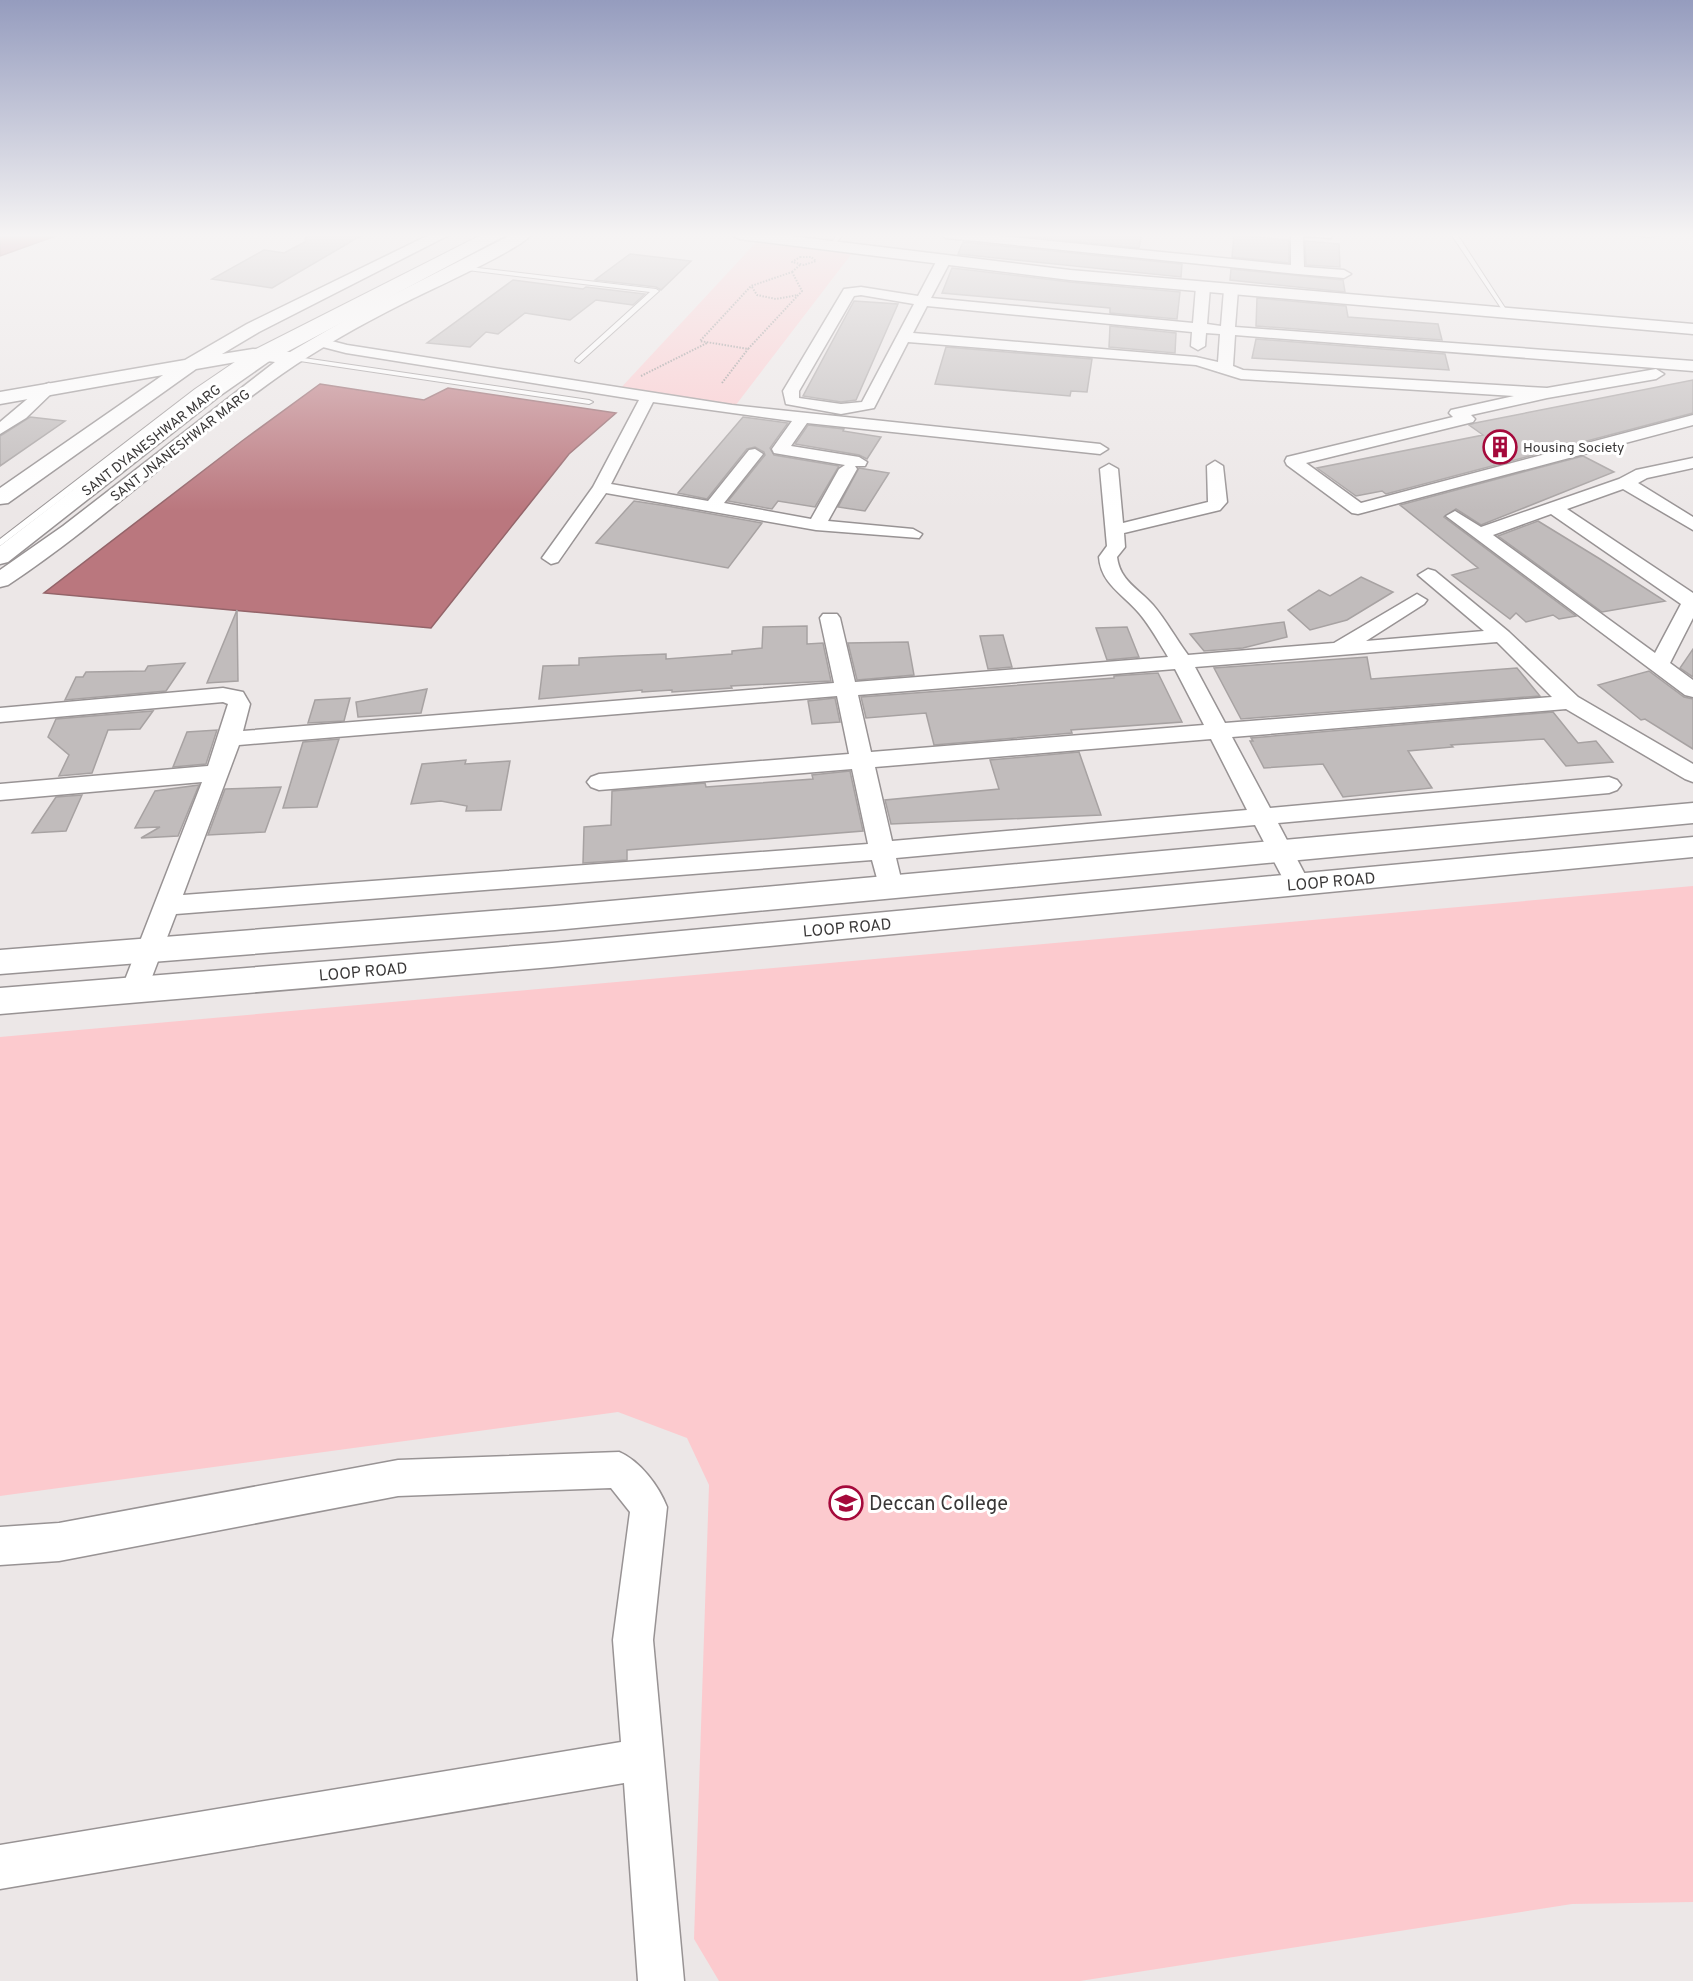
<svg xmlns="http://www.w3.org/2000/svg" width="1693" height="1981" font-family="Overpass,sans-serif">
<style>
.green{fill:#fccace}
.water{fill:#ba777e;stroke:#936469;stroke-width:1.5}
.building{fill:#c1bcbc;stroke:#a7a2a2;stroke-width:1.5}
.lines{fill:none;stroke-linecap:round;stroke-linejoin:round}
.service-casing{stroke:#989394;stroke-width:2}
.minor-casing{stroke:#989394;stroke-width:3}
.tertiary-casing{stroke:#989394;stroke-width:3}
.secondary-casing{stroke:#989394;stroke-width:3}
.primary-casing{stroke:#989394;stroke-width:3}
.path{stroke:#938f8f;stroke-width:2;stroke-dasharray:1.5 1.5;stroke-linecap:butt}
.service{fill:#fff;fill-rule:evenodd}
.minor{fill:#fff;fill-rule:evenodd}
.tertiary{fill:#fff;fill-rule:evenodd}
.secondary{fill:#fff;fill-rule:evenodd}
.primary{fill:#fff;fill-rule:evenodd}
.labels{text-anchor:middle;stroke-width:6;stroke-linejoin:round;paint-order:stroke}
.far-street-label{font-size:14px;fill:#393737;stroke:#fff}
.far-poi-label{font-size:14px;fill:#393737;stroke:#fff;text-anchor:start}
.street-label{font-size:16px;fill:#393737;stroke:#fff}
.near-poi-label{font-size:20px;fill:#393737;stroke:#fff;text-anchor:start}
</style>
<rect width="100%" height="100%" fill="#ece7e7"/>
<path class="green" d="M762,236L856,248L732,410L617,392Z
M1693,886V1902L1572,1904L1080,1981H719L694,1939L709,1485L687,1438L618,1412L0,1496V1037Z"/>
<path class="water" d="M0,234H61L0,256Z
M320,384L424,400L448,388L616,413L569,454L431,628L44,593L242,441Z"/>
<path class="building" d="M306,234H364L272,288L212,279L264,250L284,253L305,242Z
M1001,234H1142L1139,248Z
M1234,235L1289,240V263L1232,257Z
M1305,241L1339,244L1340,267L1306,265Z
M963,242L1182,264L1181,277L958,254Z
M630,254L691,261L661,290L656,287L595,280Z
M952,268L1070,282L1180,292L1177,319L1110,313V308L942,293Z
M1231,269L1343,280L1345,292L1230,280Z
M513,280L583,289L586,287L645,294L633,305L596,300L570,320L525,313L498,334L486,332L470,347L427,343Z
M1257,298L1346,306L1348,317L1438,324L1442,340L1256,326Z
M854,301L898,304L856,400L841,402L803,396Z
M1110,326L1176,333L1175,353L1109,347Z
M1256,339L1445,354L1449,370L1252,358Z
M946,347L1092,359L1087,392L1071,391L1070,396L935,384Z
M1693,380V413L1386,494L1382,491L1356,496L1317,468L1483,435L1469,425L1475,423Z
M30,417L65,421L0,466V436Z
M743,417L788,423L770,448L774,455L839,466L815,507L778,501L772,509L728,501L765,455L764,452L755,447L747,449L707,499L678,493Z
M808,425L844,429L843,431L881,437L867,459L859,455L795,444Z
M1583,456L1614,472L1481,525L1456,509L1444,517L1576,616L1559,619L1553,615L1526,622L1516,613L1510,619L1452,575L1478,568L1400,505Z
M859,468L889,473L865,511L838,507Z
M634,501L667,506L762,523L728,568L596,543Z
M1538,521L1600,559L1665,601L1602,612L1498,536Z
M1361,577L1393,592L1347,620L1310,630L1288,610L1319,590L1330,596Z
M237,610L238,681L207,683Z
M1284,622L1287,637L1243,648L1204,651L1190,634Z
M807,626V644L823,643L831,681L731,686L732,688L672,692V690L642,692V690L539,699L543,666L579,665V658L617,656L666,654V659L732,654V651L762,648L763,627Z
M1127,627L1139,657L1107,660L1096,628Z
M1003,635L1012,667L988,669L980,636Z
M908,642L914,675L857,680L848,643Z
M1693,649V677L1680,668Z
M1367,657L1371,679L1517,668L1540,696L1241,719L1214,668Z
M185,663L166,691L65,700L76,677H83L86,672L145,671L148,666Z
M1649,671L1684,697L1693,699V749L1645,719L1641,720L1598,685Z
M1158,673L1182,722L1071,730L1072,733L934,745L926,713L866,718L861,697L1114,678V676Z
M427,689L421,713L358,717L356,702Z
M350,698L344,721L308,723L315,700Z
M835,698L840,722L812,724L808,701Z
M153,711L140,729L108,730L92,773L59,776L69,755L48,737L56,719Z
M1553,712L1578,743L1596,741L1613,762L1566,766L1544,739L1451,745L1453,747L1408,751L1432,788L1343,797L1323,764L1264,768L1250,741H1253L1251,738Z
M217,730L206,764L173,767L187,732Z
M339,739L317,807L283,808L303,742Z
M1079,752L1101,815L891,824L885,800L999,789L990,760Z
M466,760L465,764L510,761L501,810L466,811L467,806L441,801L411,804L422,764Z
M850,771L863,831L627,850V860L583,863L584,827L611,825L612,791L705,783L706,787L813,779L812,775Z
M199,785L178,836L141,838L160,827L135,828L155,791Z
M281,787L265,832L208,835L225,789Z
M82,795L66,831L32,833L56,797Z"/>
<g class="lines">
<g class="service-casing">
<path id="service" d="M483,234H490L254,357L201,393L0,546V539L195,389L248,353Z
M838,234H844L833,246H829Z
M1451,234H1457L1509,314H1505Z
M1615,234H1668L1649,237Z
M461,266L656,289L659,291L579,363L575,361L576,359L650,292L459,269Z
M290,356L589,400L593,402L589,404L293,360H290Z"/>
</g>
<g class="minor-casing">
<path id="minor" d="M940,234H981L1291,265V234H1332L1331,238L1303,236L1304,267L1344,270L1351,274L1344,278L1298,274L946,238Z
M944,256L951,260L931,298L1193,323L1196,287L1203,283L1210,287L1207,324L1221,326L1224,290L1231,286L1238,290L1235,327L1693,361V371L1235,335L1233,366L1243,370L1547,388L1656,369L1664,374L1656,379L1547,398L1471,415L1475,419L1473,422L1306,463L1361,503L1693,415V425L1358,514L1352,513L1287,465L1285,461L1287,457L1453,417L1449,413L1451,410L1514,396L1241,379L1196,365L908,342L874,408L841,414L786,404L783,391L844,289L861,287L918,296L937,260ZM861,295L914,304L862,402L841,404L799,398V391L854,296ZM927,306L1192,332L1191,346L1198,350L1205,346L1206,333L1220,334L1218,362L1196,357L913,333Z
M320,338L347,345L732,405L1100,444L1108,449L1100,454L807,423L791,446L859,457L867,462L865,466H855L857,469L828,521L913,529L922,534L919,538L816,530L606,493L558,562L551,564L542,558L593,487L639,400L346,353L315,345L313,342ZM653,402L792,421L772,449L774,453L845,465L839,469L811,519L724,503L763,454L755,449L749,450L708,501L611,484Z
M49,383L57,388L54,391L26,418L0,434V422L44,385Z
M1693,458V468L1647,478L1638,483L1693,517V530L1623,489L1567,509L1693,593V618L1670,663L1693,680V697L1685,695L1446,516L1455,511L1481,527L1619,479L1636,470ZM1551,514L1681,604L1655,653L1493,535Z
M1215,461L1223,466L1227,502L1220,510L1124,533L1125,547L1117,557C1120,581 1138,588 1153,605C1166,620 1176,639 1188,655L1334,643L1417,594L1427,600L1424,604L1366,641L1484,631L1418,575L1428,569L1435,571L1509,632L1578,697L1693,764V782L1685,779L1566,709L1232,737L1270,808L1609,777L1617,780L1621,785L1617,790L1609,793L1278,823L1310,884L1307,890L1298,893L1289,890L1255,825L896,858L903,887L899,893L890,896L881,893L872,860L176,914L147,990L144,997L134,1000L124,997L121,990L202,782L0,800V784L208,766L228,704L223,702L0,722V708L223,688L243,692L250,704L243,731L834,683L820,618L823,614H837L840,618L855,682L1168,657C1159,642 1150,626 1139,613C1123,594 1101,584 1099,557L1107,546L1100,469L1109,464L1118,469L1123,523L1208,502L1207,466ZM1497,642L1552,697L1225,723L1195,667ZM1175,669L1204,725L871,752L858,695ZM837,696L849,754L599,774L591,777L587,782L591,787L599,790L852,769L868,844L183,895L239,745ZM1211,739L1247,810L892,841L875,767Z
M619,1452C640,1461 659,1486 667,1507L653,1640L684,1981H638L624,1783L0,1889V1845L621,1742L613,1640L630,1512L611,1488L398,1496L59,1561L0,1565V1527L59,1523L398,1460Z"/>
</g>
<g class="tertiary-casing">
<path id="tertiary" d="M431,234H451L259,332L222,354L253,349L290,352L359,312L513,234H532C518,251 429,290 404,303C362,324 321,347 282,374C188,440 104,521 8,585L0,587V570L63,526L275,362L253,359L196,369L8,503L0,504V488L163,375L0,404V392L185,360L247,324Z
M731,234H774L1070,270L1693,324V334L1070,280L739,239Z"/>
</g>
<g class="secondary-casing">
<path id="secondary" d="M1693,803V823L555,930L0,974V950L555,906Z
M1693,837V857L552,967L0,1014V988L552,943Z"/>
</g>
<g class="primary-casing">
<path id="primary" d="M489,234H508L268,362L218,397L8,562L0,564V546L204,389L256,354Z"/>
</g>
<path class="path" d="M800,257H811L816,261L804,265L792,262Z
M792,272L802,291L748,349L700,341L751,286Z
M792,272L800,265
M752,287L757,295L776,299L798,295
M641,376L707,343
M722,383L748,349"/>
<use href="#service" class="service"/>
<use href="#minor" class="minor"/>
<use href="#tertiary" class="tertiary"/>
<use href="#secondary" class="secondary"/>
<use href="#primary" class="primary"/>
</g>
<linearGradient id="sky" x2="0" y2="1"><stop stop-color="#959cbe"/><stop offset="0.46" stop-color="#f6f4f4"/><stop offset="1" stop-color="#f6f4f4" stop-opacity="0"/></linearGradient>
<rect width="1693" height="511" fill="url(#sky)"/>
<defs>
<g id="building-ring" transform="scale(1.725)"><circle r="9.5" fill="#fff" stroke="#a5093b" stroke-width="1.5"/><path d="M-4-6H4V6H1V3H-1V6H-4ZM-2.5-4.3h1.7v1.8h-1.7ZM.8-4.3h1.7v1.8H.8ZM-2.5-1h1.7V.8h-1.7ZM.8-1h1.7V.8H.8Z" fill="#a5093b"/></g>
<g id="university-ring" transform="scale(1.725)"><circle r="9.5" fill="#fff" stroke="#a5093b" stroke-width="1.5"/><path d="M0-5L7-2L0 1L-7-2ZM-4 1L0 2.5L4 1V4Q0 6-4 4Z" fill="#a5093b"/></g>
</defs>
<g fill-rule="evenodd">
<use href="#building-ring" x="1500" y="447"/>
<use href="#university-ring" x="846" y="1503"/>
</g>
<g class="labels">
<g class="far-street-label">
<text transform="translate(151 440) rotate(-38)" y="5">SANT DYANESHWAR MARG</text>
<text transform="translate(180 445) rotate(-38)" y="5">SANT JNANESHWAR MARG</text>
</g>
<g class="far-poi-label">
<text x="1523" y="452">Housing Society</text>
</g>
<g class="street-label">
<text transform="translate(1331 881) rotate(-5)" y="6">LOOP ROAD</text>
<text transform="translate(847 927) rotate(-5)" y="6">LOOP ROAD</text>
<text transform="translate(363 971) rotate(-5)" y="6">LOOP ROAD</text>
</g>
<g class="near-poi-label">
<text x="869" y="1510">Deccan College</text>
</g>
</g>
</svg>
